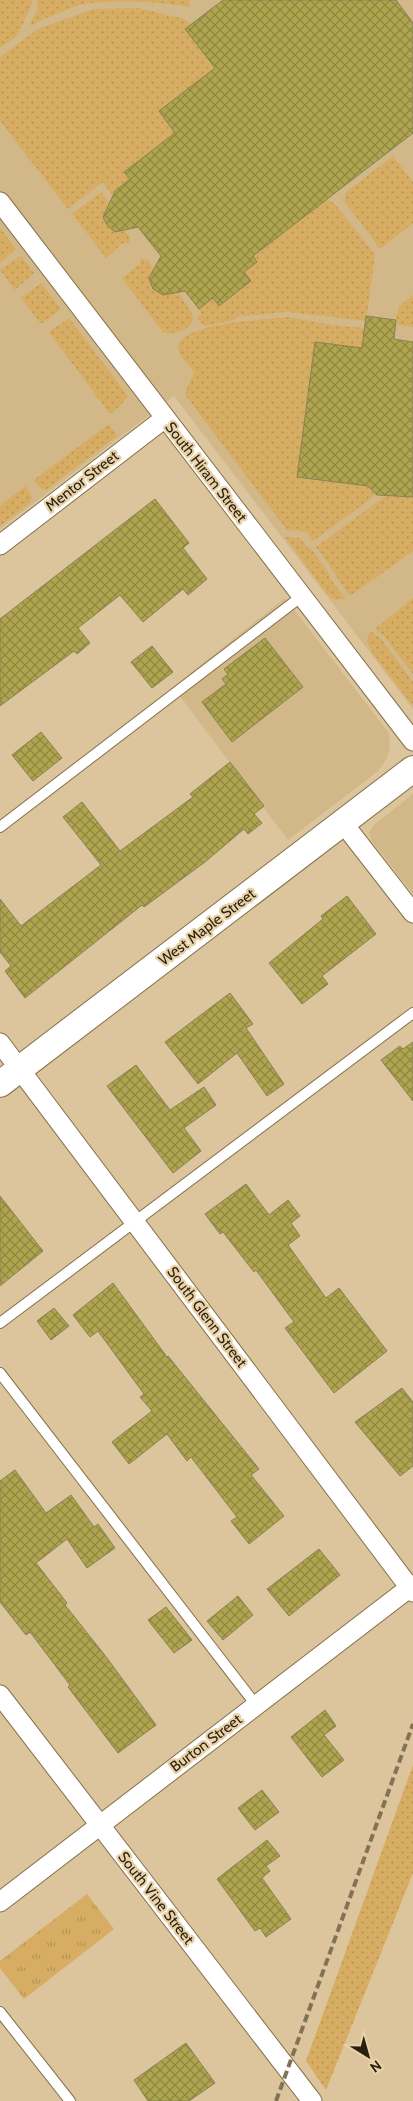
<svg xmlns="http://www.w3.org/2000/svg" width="413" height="2101" font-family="Cabin,sans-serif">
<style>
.built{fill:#d2b888}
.grass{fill:url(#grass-dots)}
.park{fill:url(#park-tufts)}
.building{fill:url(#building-cross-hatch);stroke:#888258}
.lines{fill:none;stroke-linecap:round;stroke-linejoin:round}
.lane-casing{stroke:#85704a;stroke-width:12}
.street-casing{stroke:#85704a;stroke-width:21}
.secondary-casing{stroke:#85704a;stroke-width:28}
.lane{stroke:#fff;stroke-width:10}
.street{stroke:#fff;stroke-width:19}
.secondary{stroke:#fff;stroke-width:26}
.rail{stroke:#837356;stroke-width:4;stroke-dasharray:8 4;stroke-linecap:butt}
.labels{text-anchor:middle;stroke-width:4.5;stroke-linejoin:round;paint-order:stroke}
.street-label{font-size:15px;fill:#281f0f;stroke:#e9d2a8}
</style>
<defs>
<pattern id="grass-dots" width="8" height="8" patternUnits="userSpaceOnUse" patternTransform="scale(1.25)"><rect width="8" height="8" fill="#d6ad62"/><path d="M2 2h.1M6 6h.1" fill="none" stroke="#b89454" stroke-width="1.8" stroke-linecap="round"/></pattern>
<pattern id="park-tufts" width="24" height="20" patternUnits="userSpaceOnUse" patternTransform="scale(1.25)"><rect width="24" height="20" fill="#d6ad62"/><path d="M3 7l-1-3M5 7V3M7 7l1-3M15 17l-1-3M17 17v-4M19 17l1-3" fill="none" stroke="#b89454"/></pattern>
<pattern id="building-cross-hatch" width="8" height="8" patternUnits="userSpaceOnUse" patternTransform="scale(1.25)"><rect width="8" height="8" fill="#b0a54f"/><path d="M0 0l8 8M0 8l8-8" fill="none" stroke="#8f8640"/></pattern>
</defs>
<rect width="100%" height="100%" fill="#dcc59c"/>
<path class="built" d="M0,0H413V709L174,396L0,529Z
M285,598L389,733L390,748L386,760L377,772L288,840L173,687Z
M413,794V894L371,840L369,832L374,825Z"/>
<path class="grass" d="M0,0H31L32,3L18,35L0,48Z
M37,0H189L190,7C156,1 116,0 83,4C65,9 46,19 29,26L38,9Z
M138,8L185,19L191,25L185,29L215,68L159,111L180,139L148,153L124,171L130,179L111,194L103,182L68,209L0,121V57L38,29L74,16L94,9Z
M393,156L413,182V223L380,249L345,202V193Z
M101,192L111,204L107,207L103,217L107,225L115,232L125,230L130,237L129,244L123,243L106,258L72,214Z
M327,199L335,204L375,255L366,321L287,312L237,317L234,320L205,326L197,319L201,314L199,309L213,298L219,306L251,282L244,272L257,262L253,256Z
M0,228L16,249L0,263Z
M21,256L34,273L15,290L0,270Z
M140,259L148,260L154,269L153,289L163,295L172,293L176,289L192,313L193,319C190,331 174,336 163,332L122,278L140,264Z
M41,283L61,309L41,324L21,298Z
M413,295V327L395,324L399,306Z
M288,317L333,325L365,328L362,348L315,342L297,476L368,486L376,495L313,541L306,532L287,530L186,396L185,393L194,372L180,355L178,346C182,323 268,319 288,317Z
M69,318L128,396L120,406L110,414L49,332Z
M109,424L117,436L46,490L40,488L34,480Z
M25,486L32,497L30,503L0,526V506Z
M385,496L413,497V551L350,596C338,580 329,563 316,547Z
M285,537L300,538L307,547L312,550L328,572L331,580L346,599L335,600L327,594Z
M413,598V674L384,636L375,629Z
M372,632L381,639L413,682V703L411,704L371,651L367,641L369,633Z
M413,1765V1873L326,2090L306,2061Z"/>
<path class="park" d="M87,1894L114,1929L24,1999L0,1968V1961Z"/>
<path class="building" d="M223,0H396L413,23V133L253,256L257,262L244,272L251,281L219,306L213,298L199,309L185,291L163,295L153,289L149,278L161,256L138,227L115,232L107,225L103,217L115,191L130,179L124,172L175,133L159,111L215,68L185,29Z
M366,316L396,320L394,339L413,342V497L377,495L368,486L297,477L315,342L362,348Z
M155,499L189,543L183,548L207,579L188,595L183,589L143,622L120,595L78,628L90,643L77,654L74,651L0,706V619Z
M265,638L303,687L232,742L202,702L226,684L222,679L228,674L224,669Z
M152,646L173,672L152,688L131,662Z
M41,732L62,758L33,781L12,755Z
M230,762L264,806L254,814L262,823L248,834L244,829L205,862L144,907L142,905L25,998L5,971L11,966L0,952V899L21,926L101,865L63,817L82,802L120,851L193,797L190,794Z
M347,896L376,934L322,976L328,984L302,1004L269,963L323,919L321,916Z
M230,993L253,1024L246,1028L284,1084L267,1096L237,1053L198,1084L165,1042Z
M413,1042V1101L381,1060L400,1046L403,1049Z
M136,1065L170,1110L204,1087L216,1105L184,1128L201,1151L173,1173L107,1086Z
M246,1184L269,1215L288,1200L300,1216L291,1223L300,1236L288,1245L326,1298L339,1288L387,1351L334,1393L285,1328L294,1322L256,1270L254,1272L223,1232L220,1234L205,1214Z
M0,1196L43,1251L0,1286Z
M113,1283L167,1357L168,1356L259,1469L251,1475L284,1516L249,1544L231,1521L237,1517L191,1457L187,1461L167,1434L129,1464L112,1442L152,1411L140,1397L144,1394L98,1331L90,1337L73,1315Z
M54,1308L69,1326L51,1340L37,1321Z
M402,1388L413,1402V1466L400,1476L355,1422Z
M15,1470L46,1513L71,1495L94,1527L98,1524L115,1548L87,1568L67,1539L36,1563L67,1603L65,1605L107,1658L156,1725L118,1753L68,1687L70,1685L30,1632L26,1635L0,1602V1481Z
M319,1549L340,1575L289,1616L267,1589Z
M238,1596L253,1615L223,1640L207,1621Z
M166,1607L192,1640L174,1653L148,1620Z
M325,1710L336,1726L324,1735L344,1760L322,1777L291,1737Z
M262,1790L279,1812L255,1830L238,1808Z
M267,1840L280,1856L266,1866L270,1871L262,1878L291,1919L266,1937L260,1928L255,1931L217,1879Z
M186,2043L215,2083L189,2101H148L134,2080Z"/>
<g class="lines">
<g class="lane-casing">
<path id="lane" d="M0,827L302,596
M0,1323L413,1013
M0,1373L256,1705
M0,2012L70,2101"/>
</g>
<g class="street-casing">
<path id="street" d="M0,202L413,741
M0,545L165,418
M343,823L413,913
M0,1043L413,1592
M0,1695L312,2101
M0,1902L413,1585"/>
</g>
<g class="secondary-casing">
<path id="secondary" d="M0,1084L413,769"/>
</g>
<use href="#lane" class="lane"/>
<use href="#street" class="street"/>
<use href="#secondary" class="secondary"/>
<path class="rail" d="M276,2101L413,1724"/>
</g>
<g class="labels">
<g class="street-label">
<text transform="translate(206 472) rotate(52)" y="5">South Hiram Street</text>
<text transform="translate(82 481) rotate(-38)" y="5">Mentor Street</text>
<text transform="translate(207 927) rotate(-37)" y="5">West Maple Street</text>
<text transform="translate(207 1317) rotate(53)" y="5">South Glenn Street</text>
<text transform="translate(206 1743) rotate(-37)" y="5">Burton Street</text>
<text transform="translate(156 1898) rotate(52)" y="5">South Vine Street</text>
</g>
</g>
<g transform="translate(368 2056) rotate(143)" stroke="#e9d2a8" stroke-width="4" paint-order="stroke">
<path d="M0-4L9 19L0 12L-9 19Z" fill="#281f0f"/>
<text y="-8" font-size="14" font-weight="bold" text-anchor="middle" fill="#281f0f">N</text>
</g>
</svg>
